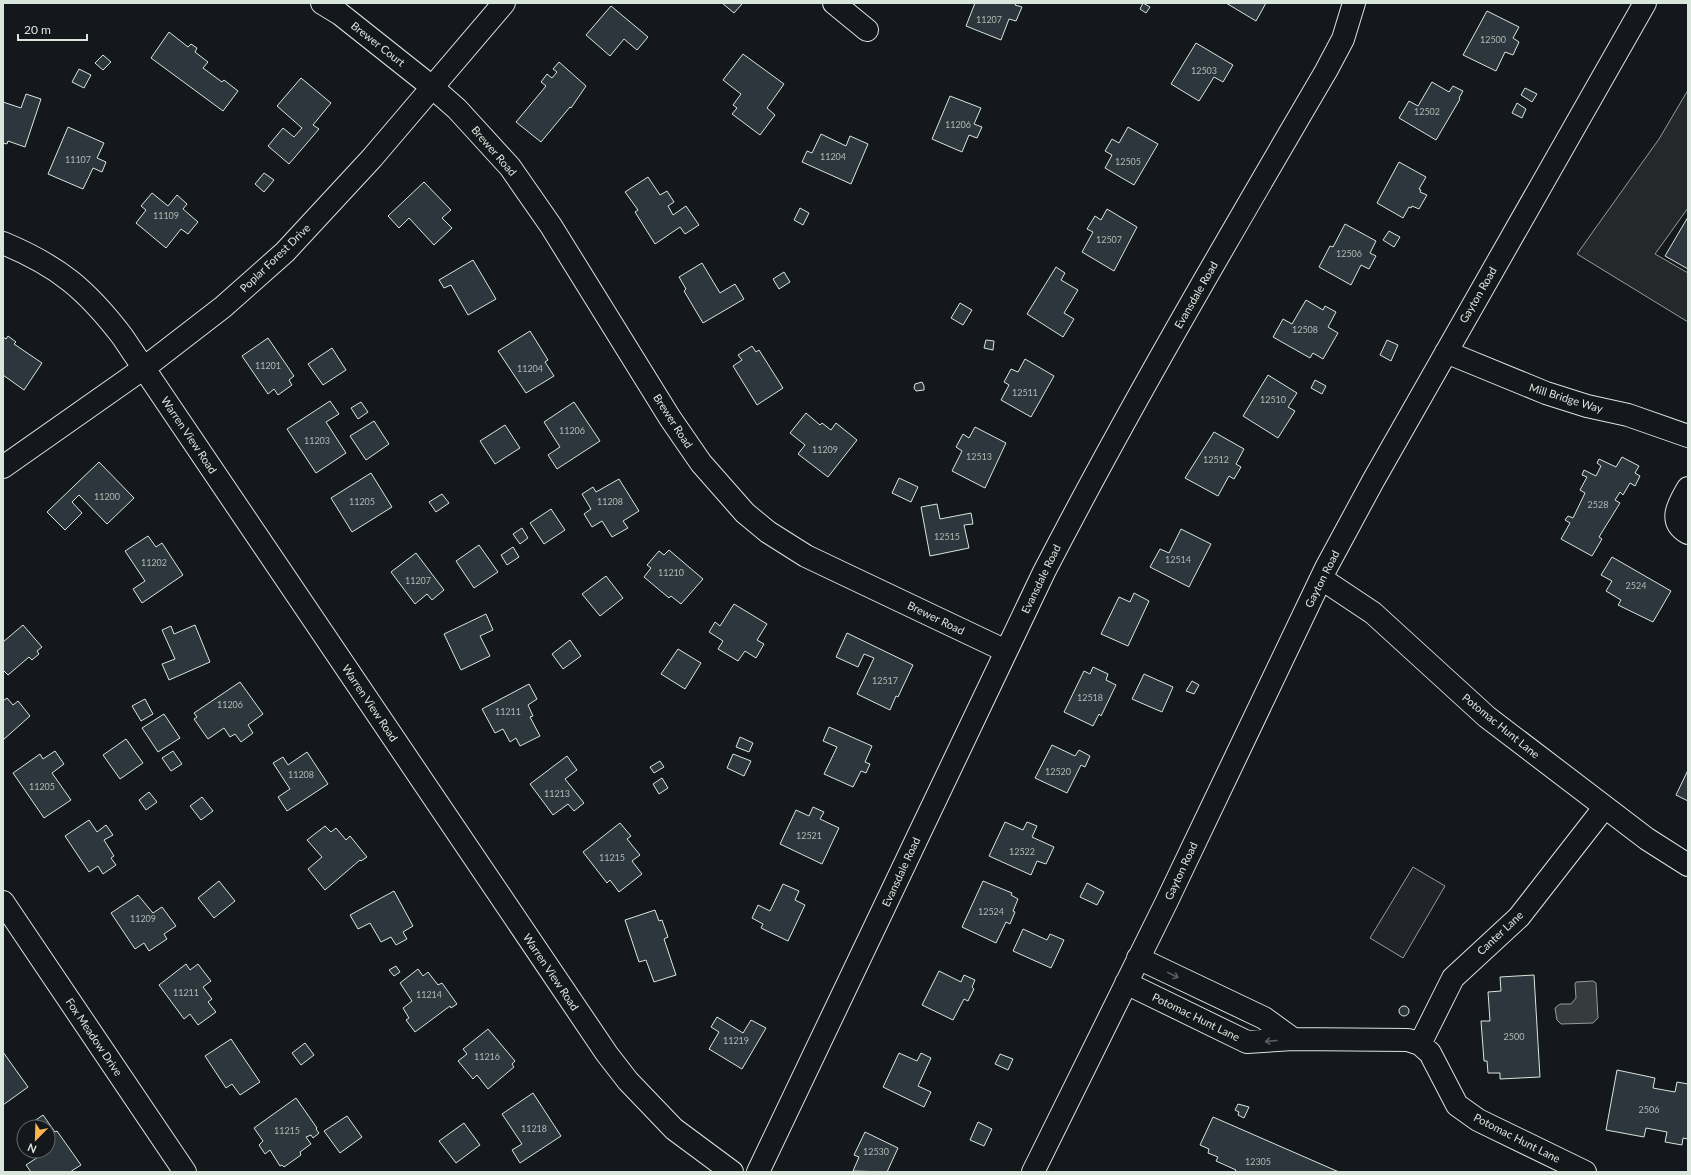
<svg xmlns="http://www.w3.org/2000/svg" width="1691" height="1175" font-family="Lato,sans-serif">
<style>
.green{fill:#202428;stroke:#939e99}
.parking{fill:#24282b;stroke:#939e99}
.water{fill:#363b3e;stroke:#939e99}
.building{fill:#2c363c;stroke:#d8e6dc}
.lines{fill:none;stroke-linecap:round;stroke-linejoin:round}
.minor-casing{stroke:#d8e6dc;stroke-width:24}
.minor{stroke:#14181c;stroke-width:22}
.oneway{stroke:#59605f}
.labels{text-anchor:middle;stroke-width:3;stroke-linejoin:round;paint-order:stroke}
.number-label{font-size:9px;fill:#adbab4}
.street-label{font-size:11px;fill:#d8e6dc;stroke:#14181c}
</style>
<rect width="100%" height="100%" fill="#14181c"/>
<path class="green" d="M1413,867L1445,886L1403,958L1370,938Z"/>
<path class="parking" d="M1688,90V208L1655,254L1688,273V322L1577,254L1659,139Z"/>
<path class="water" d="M1593,981L1596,983L1598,1018L1593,1023L1561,1024L1557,1020L1555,1008L1560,1004H1571L1576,998L1575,984L1576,982Z"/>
<path class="building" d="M722,3H741L742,4L734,13Z
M975,3H1016L1015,5L1022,7L1016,21L1009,19L1001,40L966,26Z
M1143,3L1150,7L1146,13L1140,9Z
M1226,3H1266L1256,21Z
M611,6L648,37L637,50L624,39L610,56L586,35Z
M1487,11L1519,27L1513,38L1519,42L1513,55L1505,52L1496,71L1463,55Z
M169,32L188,47L191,44L197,48L195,52L208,62L203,68L222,82L224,80L238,91L223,111L151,58Z
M1196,43L1233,65L1223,82L1214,77L1199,101L1171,84Z
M743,54L784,84L767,108L775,115L760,135L732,114L737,108L733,105L741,94L723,80Z
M103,55L111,62L103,70L95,63Z
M559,62L586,86L571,108L570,107L541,142L516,122L546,86L541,82L547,74L552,78L557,72L553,69Z
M79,69L91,75L84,88L72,82Z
M301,78L331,103L313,125L319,129L289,164L268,146L283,128L294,137L302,128L277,106Z
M1432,82L1449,92L1453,86L1463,91L1459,98L1460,99L1436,140L1399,118L1409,101L1418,106Z
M1525,88L1537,94L1532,102L1521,95Z
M26,94L41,99L25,147L8,141L7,144L3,143V102L21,108Z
M950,96L981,108L974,124L982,127L977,138L969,135L962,152L932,139Z
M1517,103L1526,109L1522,118L1512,113Z
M68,127L104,143L97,158L106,162L102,172L93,168L83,189L48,174Z
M1128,127L1158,144L1134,185L1105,168L1112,155L1105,151L1112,139L1119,143Z
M821,134L846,146L850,136L868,144L851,184L802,162L807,151L812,153Z
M1399,162L1426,177L1419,189L1421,190L1420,192L1427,195L1419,209L1412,206L1411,208L1409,207L1403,218L1377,203Z
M264,173L274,180L264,192L255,184Z
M648,177L660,195L667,191L674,202L668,206L673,215L686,206L699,225L685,234L680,227L655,244L635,212L638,210L625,192Z
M424,182L451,210L442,218L452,228L434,245L409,218L399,228L388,216Z
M152,193L168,206L177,195L187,204L183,209L198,222L188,234L181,229L166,248L136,223L146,210L141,206Z
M800,208L809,213L803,225L794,220Z
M1107,209L1137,227L1114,271L1082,252L1093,232L1087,229L1095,216L1101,220Z
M1688,217V269L1665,256Z
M1345,224L1376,241L1370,253L1376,256L1369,269L1361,265L1351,285L1319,267L1330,246L1333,247Z
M1389,231L1400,237L1394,247L1383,240Z
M473,260L496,299L468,315L451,285L444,288L439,280Z
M702,263L720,293L735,284L744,299L703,323L684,291L686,289L679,277Z
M1056,267L1065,273L1061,280L1078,290L1064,313L1074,319L1063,337L1027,314Z
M784,272L790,282L779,289L773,279Z
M1306,300L1323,310L1325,306L1336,312L1328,327L1338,333L1323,359L1313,353L1310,358L1273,337L1283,319L1292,324Z
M960,303L972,310L963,325L951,318Z
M530,331L548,360L545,362L554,376L526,393L498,351Z
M8,336L16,342L14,344L42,363L24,390L3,375V337L6,339Z
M268,338L294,376L289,380L292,385L278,395L274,389L268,394L242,356Z
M986,340L994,341L993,350L984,348Z
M1387,340L1398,345L1391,361L1380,355Z
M752,346L756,352L759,350L783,388L757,405L733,366L742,360L738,355Z
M332,348L346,370L323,385L308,364Z
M1025,359L1054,376L1031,417L1001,400L1009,385L1004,382L1011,369L1018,372Z
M1268,375L1297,393L1288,407L1295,411L1278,438L1243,416Z
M1315,380L1326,386L1322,394L1311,388Z
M922,382L924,386V390L916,391L914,388L915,384Z
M330,401L339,414L326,422L346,453L316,473L287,429Z
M361,402L368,412L358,419L351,408Z
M574,402L600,441L557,469L548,455L560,447L544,422Z
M806,413L820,425L822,423L831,430L836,423L857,440L828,477L798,454L805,445L790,433Z
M374,421L389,444L366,460L350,436Z
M505,425L520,448L495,464L480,441Z
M975,427L1006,443L985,488L952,471L962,451L956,447L963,434L969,438Z
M1214,432L1244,449L1236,464L1241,467L1234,479L1229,476L1218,496L1185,478Z
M1622,457L1639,466L1635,473L1640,476L1635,486L1630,483L1623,495L1620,492L1615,500L1620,503L1599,537L1602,539L1592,556L1561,539L1570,523L1565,520L1568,516L1573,518L1585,493L1580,490L1587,477L1582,475L1584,470L1596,476L1601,466L1597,463L1599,459L1616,467Z
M99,462L134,498L107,524L79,495L72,502L82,513L65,530L47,512Z
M371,473L392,507L352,532L331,498Z
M899,478L918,487L911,502L892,493Z
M619,479L639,511L623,521L628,528L612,537L602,521L592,527L584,514L591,509L582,494L593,487L596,492Z
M442,494L449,503L436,512L429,502Z
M937,504L940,519L971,513L973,524L964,525L969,548L930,556L921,507Z
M551,509L565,530L544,544L530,523Z
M522,528L528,538L520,544L513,534Z
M1181,529L1211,544L1189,587L1150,567L1160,549L1169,553Z
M148,536L156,547L162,543L183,575L142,603L133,589L145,581L125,551Z
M479,545L498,572L474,588L456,561Z
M513,547L519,557L507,565L501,555Z
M669,550L703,579L681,604L671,596L669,598L644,577L651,568L647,565L659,551L664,555Z
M416,553L444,590L432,600L427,594L415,604L391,572Z
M1612,557L1671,591L1653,622L1618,605L1621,600L1606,591L1612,581L1601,575Z
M606,576L623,598L600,616L582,594Z
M1134,593L1149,601L1128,646L1101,634L1119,597L1130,602Z
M734,604L767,624L757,640L764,644L756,658L745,651L738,661L718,649L723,641L709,632L715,622L720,626Z
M486,614L493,630L480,636L490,656L461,670L444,634Z
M23,625L42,647L37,651L39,654L32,660L29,657L8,675L3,670V642Z
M195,625L210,662L169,680L162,664L175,659L162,630L171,626L174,634Z
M847,633L913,665L898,697L896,696L890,710L857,694L874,658L864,654L858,667L836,657Z
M570,640L581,656L563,669L552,654Z
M678,649L701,663L685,689L661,674Z
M1093,667L1108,674L1106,680L1116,685L1101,716L1099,714L1093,726L1064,712L1084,671L1090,674Z
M1144,674L1173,687L1162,712L1132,699Z
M1192,681L1199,685L1194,694L1186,691Z
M240,682L263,714L248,725L253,733L241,742L235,734L230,737L224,728L208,739L194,719L197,717L194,713Z
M529,684L537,699L528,705L533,716L530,717L540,736L520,746L516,738L510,742L503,729L495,733L482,709Z
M7,698L13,705L18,701L30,716L3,740V701Z
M145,699L153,714L141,721L132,706Z
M164,714L180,738L158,752L142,728Z
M829,727L872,746L865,762L870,764L866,773L861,771L853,787L824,774L837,747L823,741Z
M740,737L753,743L749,752L736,747Z
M126,739L143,763L120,779L103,755Z
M1052,745L1075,756L1079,750L1090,756L1085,767L1081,765L1067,793L1035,778Z
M55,751L64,764L52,773L71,800L44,818L13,773L40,754L43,759Z
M173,751L182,764L171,771L162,758Z
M307,752L328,784L287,811L278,797L290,789L273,763L283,757L288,765Z
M733,754L751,761L744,776L727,768Z
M567,756L577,770L565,779L584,803L574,811L568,804L553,815L530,784Z
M660,761L664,767L654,773L650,767Z
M1688,770V801L1676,795Z
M662,778L668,788L659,794L653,784Z
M149,792L157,802L146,810L139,800Z
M202,797L213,811L201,820L190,806Z
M813,807L824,812L820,819L839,828L822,864L780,844L796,810L809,816Z
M89,820L97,832L106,825L113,835L104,840L114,856L111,858L116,865L103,874L98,866L89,872L65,836Z
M1005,822L1023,830L1027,822L1037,826L1032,837L1054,847L1046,864L1037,861L1031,875L989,856Z
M620,823L631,836L627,839L640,855L632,861L642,874L619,892L610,880L607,883L583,852Z
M325,826L331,832L336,828L346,840L350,836L367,857L361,861L360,860L325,890L308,869L322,857L307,840Z
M219,881L235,901L214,918L198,898Z
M983,881L1012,893L1011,895L1018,899L1013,911L1015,912L1010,924L1006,922L996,943L962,927Z
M1087,883L1104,892L1097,905L1080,897Z
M783,884L799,891L795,900L805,905L788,941L761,928L763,924L752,918L758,905L770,911Z
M394,891L413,926L403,932L407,939L396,945L391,937L381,942L370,923L358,929L350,915Z
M138,895L153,913L162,907L176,926L164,934L167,939L149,951L144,943L135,949L111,913Z
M655,910L659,921L662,920L668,937L664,939L676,975L654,982L646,960L639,962L625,920Z
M1023,929L1047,940L1050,934L1064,940L1051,968L1013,951Z
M186,964L190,970L198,964L211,981L203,987L212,999L208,1002L216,1012L198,1025L190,1014L184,1019L159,985Z
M396,966L400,972L394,976L389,970Z
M418,969L423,976L428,972L438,985L442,983L457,1004L451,1008L450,1006L415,1032L406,1020L409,1018L403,1008L412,1001L400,983Z
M939,971L961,982L964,975L975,980L972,987L974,989L968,1001L964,999L953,1020L922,1005Z
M1534,975L1540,1077L1500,1079V1073H1488L1487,1061H1484L1481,1021H1490L1488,992L1501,991L1500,977Z
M1399 1011a5 5 0 1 1 10 0a5 5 0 1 1-10 0Z
M717,1017L743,1033L751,1020L766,1028L742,1069L709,1049L719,1032L711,1027Z
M488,1029L515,1061L512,1064L514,1067L488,1089L477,1075L473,1079L458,1061L467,1054L463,1049Z
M231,1039L260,1082L240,1095L232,1084L226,1088L205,1056Z
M305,1043L314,1055L301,1065L292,1053Z
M3,1052L28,1087L3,1105Z
M899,1053L917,1061L921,1053L931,1058L918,1086L931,1092L924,1107L883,1087Z
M1000,1054L1013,1059L1008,1070L995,1064Z
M1617,1070L1655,1078L1653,1088L1675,1092L1677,1082L1688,1084V1139L1683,1138L1682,1145L1665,1142L1667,1132L1646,1128L1644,1137L1606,1130Z
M533,1093L561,1136L520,1163L512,1150L522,1144L502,1114Z
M296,1098L317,1128L316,1129L319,1133L313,1138L311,1135L306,1137L311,1144L300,1152L301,1155L284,1167L282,1165L280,1166L270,1150L265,1154L259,1145L263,1141L254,1128Z
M1238,1104L1249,1107L1244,1118L1238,1115L1239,1112L1235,1110Z
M43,1115L55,1132L57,1131L81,1165L70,1172H31L26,1165L38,1157L33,1151H48V1127H26Z
M347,1116L362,1137L340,1153L324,1131Z
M1213,1117L1339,1172H1235L1236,1170L1216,1161L1218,1157L1208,1153L1209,1149L1200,1145Z
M978,1122L992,1129L984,1146L970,1140Z
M464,1123L480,1145L456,1163L439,1141Z
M865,1132L898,1148L887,1172L853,1171L859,1157L854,1155Z"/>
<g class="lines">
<g class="minor-casing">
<path id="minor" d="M322,3L340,14L432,87L457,109L510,167L551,226L670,418L701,463L745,513L768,532L806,556L1006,651
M834,3L867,30
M3,243C58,266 86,289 122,336L607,1054L628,1081L674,1129L732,1172
M1446,352L1546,393L1587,406L1628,415L1688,436
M3,467L144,368L223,307L285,252L372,158L504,3
M1688,488C1679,504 1667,521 1688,533
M1322,579L1373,613L1487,717L1647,839L1688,865
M3,902L185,1172
M1126,983L1247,1042L1293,1039L1264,1018L1138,958
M1293,1039L1408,1040L1420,1044L1430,1053L1457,1105L1478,1120L1585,1172
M1420,1044L1453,978L1519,917L1604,808
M758,1172L1044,572C1132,402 1229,237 1326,71L1343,39L1354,3
M1033,1172L1166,903L1326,568L1373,481L1645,3"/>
</g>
<use href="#minor" class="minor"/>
</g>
<defs><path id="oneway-shaft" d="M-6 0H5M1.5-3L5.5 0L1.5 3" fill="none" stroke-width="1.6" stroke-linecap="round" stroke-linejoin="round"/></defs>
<g class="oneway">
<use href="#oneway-shaft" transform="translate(1173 975) rotate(26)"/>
<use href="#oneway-shaft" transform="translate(1271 1041) rotate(175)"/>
</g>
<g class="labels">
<g class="number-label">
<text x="989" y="23">11207</text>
<text x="1493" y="43">12500</text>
<text x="1204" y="74">12503</text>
<text x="1427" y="115">12502</text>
<text x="958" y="128">11206</text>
<text x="833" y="160">11204</text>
<text x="78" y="163">11107</text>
<text x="1128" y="165">12505</text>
<text x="166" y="219">11109</text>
<text x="1109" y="243">12507</text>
<text x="1349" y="257">12506</text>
<text x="1305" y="333">12508</text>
<text x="268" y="369">11201</text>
<text x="530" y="372">11204</text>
<text x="1025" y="396">12511</text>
<text x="1273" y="403">12510</text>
<text x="572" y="434">11206</text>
<text x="317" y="444">11203</text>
<text x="825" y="453">11209</text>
<text x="979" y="460">12513</text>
<text x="1216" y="463">12512</text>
<text x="107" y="500">11200</text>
<text x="362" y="505">11205</text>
<text x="610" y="505">11208</text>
<text x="1598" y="508">2528</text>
<text x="947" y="540">12515</text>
<text x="1178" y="563">12514</text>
<text x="154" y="566">11202</text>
<text x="671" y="576">11210</text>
<text x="418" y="584">11207</text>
<text x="1636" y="589">2524</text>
<text x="885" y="684">12517</text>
<text x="1090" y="701">12518</text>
<text x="230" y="708">11206</text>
<text x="508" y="715">11211</text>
<text x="1058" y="775">12520</text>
<text x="301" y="778">11208</text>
<text x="42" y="790">11205</text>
<text x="557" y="797">11213</text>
<text x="809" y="839">12521</text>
<text x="1022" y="855">12522</text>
<text x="612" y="861">11215</text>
<text x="991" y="915">12524</text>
<text x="143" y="922">11209</text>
<text x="186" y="996">11211</text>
<text x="429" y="998">11214</text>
<text x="1514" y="1040">2500</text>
<text x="736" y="1044">11219</text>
<text x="487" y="1060">11216</text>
<text x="1649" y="1113">2506</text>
<text x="534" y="1132">11218</text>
<text x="287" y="1134">11215</text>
<text x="876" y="1155">12530</text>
<text x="1258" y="1165">12305</text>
</g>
<g class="street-label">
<text transform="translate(378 44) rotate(38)" y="4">Brewer Court</text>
<text transform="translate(494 151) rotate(49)" y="4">Brewer Road</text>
<text transform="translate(275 258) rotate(-44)" y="4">Poplar Forest Drive</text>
<text transform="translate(1196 295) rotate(-60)" y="4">Evansdale Road</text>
<text transform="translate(1478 295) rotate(-60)" y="4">Gayton Road</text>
<text transform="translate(1566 398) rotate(17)" y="4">Mill Bridge Way</text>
<text transform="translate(673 421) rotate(57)" y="4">Brewer Road</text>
<text transform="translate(189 435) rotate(56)" y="4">Warren View Road</text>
<text transform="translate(1041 579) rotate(-64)" y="4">Evansdale Road</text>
<text transform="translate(1322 579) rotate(-63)" y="4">Gayton Road</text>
<text transform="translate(936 618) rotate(26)" y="4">Brewer Road</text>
<text transform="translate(370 703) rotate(56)" y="4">Warren View Road</text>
<text transform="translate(1501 726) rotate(39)" y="4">Potomac Hunt Lane</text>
<text transform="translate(1181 871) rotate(-65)" y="4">Gayton Road</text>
<text transform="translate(901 872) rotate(-65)" y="4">Evansdale Road</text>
<text transform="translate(1500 933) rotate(-43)" y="4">Canter Lane</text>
<text transform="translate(551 972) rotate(56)" y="4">Warren View Road</text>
<text transform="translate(1196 1017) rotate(26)" y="4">Potomac Hunt Lane</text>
<text transform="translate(94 1037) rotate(56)" y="4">Fox Meadow Drive</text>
<text transform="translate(1517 1138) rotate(27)" y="4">Potomac Hunt Lane</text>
</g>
</g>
<rect width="1691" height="1175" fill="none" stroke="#d8e6dc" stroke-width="8"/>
<g transform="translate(36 1139) rotate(203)"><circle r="19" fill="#14181c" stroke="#626a69"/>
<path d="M0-3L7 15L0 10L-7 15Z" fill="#ffb74d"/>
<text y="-6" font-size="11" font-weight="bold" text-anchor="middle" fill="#d8e6dc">N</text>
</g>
<path d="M18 34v6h69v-6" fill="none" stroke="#d8e6dc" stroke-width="2"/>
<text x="24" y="34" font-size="12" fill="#d8e6dc" stroke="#14181c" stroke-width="3" paint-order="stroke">20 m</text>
</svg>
